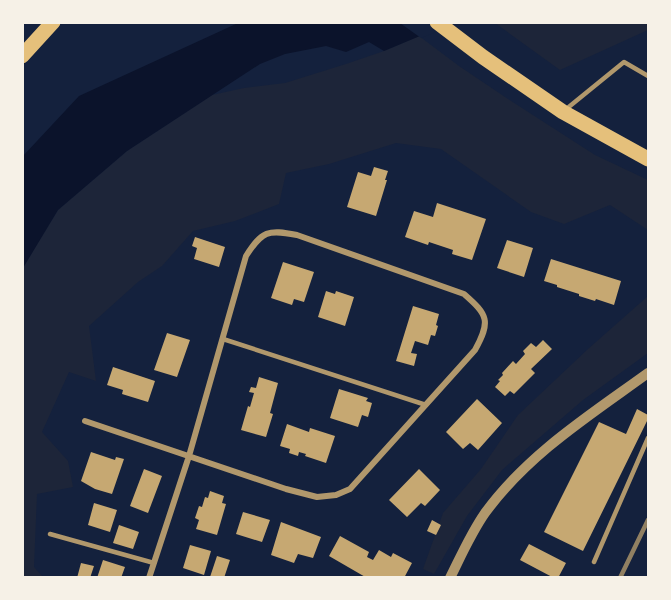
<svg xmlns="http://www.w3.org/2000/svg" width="671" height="600" font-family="Helvetica,sans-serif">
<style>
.green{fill:#1d2539}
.water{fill:#0b132b}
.pier{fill:#14213d}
.building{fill:#c6a872}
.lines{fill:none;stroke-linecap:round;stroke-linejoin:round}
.service{stroke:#b1986c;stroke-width:4.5}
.minor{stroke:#b1986c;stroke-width:6}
.tertiary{stroke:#b1986c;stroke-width:10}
.primary{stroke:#e5c07b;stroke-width:15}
.rail{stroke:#918062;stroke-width:4.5}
</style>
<rect width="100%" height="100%" fill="#14213d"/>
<path class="green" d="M495,23H648V30L560,70Z
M419,36L459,66L505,97L595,155L648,180V230L610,205L564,224L531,212L441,149L396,143L329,164L286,173L279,204L235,221L193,231L162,266L138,282L89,326L96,381L69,372L42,432L68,461L73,487L37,494L34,567L43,577H23L22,269L58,210L127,151L212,95L244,88L285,83L346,64L384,51Z
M648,296V353L583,400L502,470L467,516L434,574L423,569L443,513L481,469L518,415L588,349Z"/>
<path class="water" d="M238,23H451L384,51L369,42L346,52L326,46L285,54L260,64L127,151L58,210L23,268V156L79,96Z"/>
<path class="pier" d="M454,22L453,25L421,38L400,23Z"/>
<path class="building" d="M374,167L388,171L385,180H387L376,216L347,207L358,172L371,176Z
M437,203L486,219L472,260L452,254L453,250L429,242L428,245L405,237L414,211L433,217Z
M195,237L225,247L219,267L194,259L197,248L192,246Z
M507,240L533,248L524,277L497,268Z
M551,259L621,281L614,305L596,299L595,301L579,296V294L557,287V285L544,281Z
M283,262L314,272L304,302L294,299L292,305L271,298Z
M326,291L335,294L336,291L354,297L345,326L318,317Z
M413,306L439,314L436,325L438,326L435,336L431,335L428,345L415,341L411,353L417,354L414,366L396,361Z
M167,333L190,340L177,377L154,370Z
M543,340L552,349L531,369L535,373L514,394L510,391L505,396L495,387L500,381L498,380L503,375L502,373L513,361L516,364L525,354L523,351L531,343L536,347Z
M113,367L155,381L148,402L122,394L123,390L107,385Z
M259,377L278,383L270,413L273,414L266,437L241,430L248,406L250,407L254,393L249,392L251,387L256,388Z
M339,389L368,398L366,401L372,403L368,417L362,415L358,427L330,418Z
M477,399L502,423L478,450L470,443L463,449L446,432Z
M637,409L648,415V419L583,551L544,532L599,422L626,434Z
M287,424L309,432L310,428L335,436L326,463L305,456L306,454L299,452L298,456L289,453L290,449L280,446Z
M91,452L115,460L116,457L124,459L112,494L95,489L81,481Z
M144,469L162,476L148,513L130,506Z
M419,469L440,490L425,506L421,503L407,517L389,500Z
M210,491L224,496L222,503L226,504L217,535L196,529L199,520L195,518L199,506L202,507L205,497L208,498Z
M94,503L117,510L110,532L88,525Z
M243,512L270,520L262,542L236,534Z
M432,520L441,525L436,535L427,531Z
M281,522L321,537L313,558L298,554L294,563L271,555Z
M119,525L139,532L133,549L113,543Z
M340,536L369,552L367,557L373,560L379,550L391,557L393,553L412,563L404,578H367L329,556Z
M529,544L566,563L558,578H554L520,560Z
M190,545L211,551L204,575L183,568Z
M217,556L230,560L224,578L210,577Z
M103,560L125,567L121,578H97Z
M81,563L94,566L90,578H77Z"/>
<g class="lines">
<path class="service" d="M565,110L624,62L648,76
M223,339L426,405
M50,534L154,563
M594,562L648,438"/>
<path class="minor" d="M85,421L286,489L317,497L336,495L350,489L475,350C491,321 488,315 464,294L297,235C268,229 262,231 246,256L189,456L149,578"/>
<path class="tertiary" d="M450,578C461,556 471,533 485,513C528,454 590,415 648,373"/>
<path class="primary" d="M437,22L483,57L563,112L648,159
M22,56L53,22"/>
<path class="rail" d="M620,578L648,520"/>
</g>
<rect width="671" height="600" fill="none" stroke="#f6f1e7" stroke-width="48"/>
</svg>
